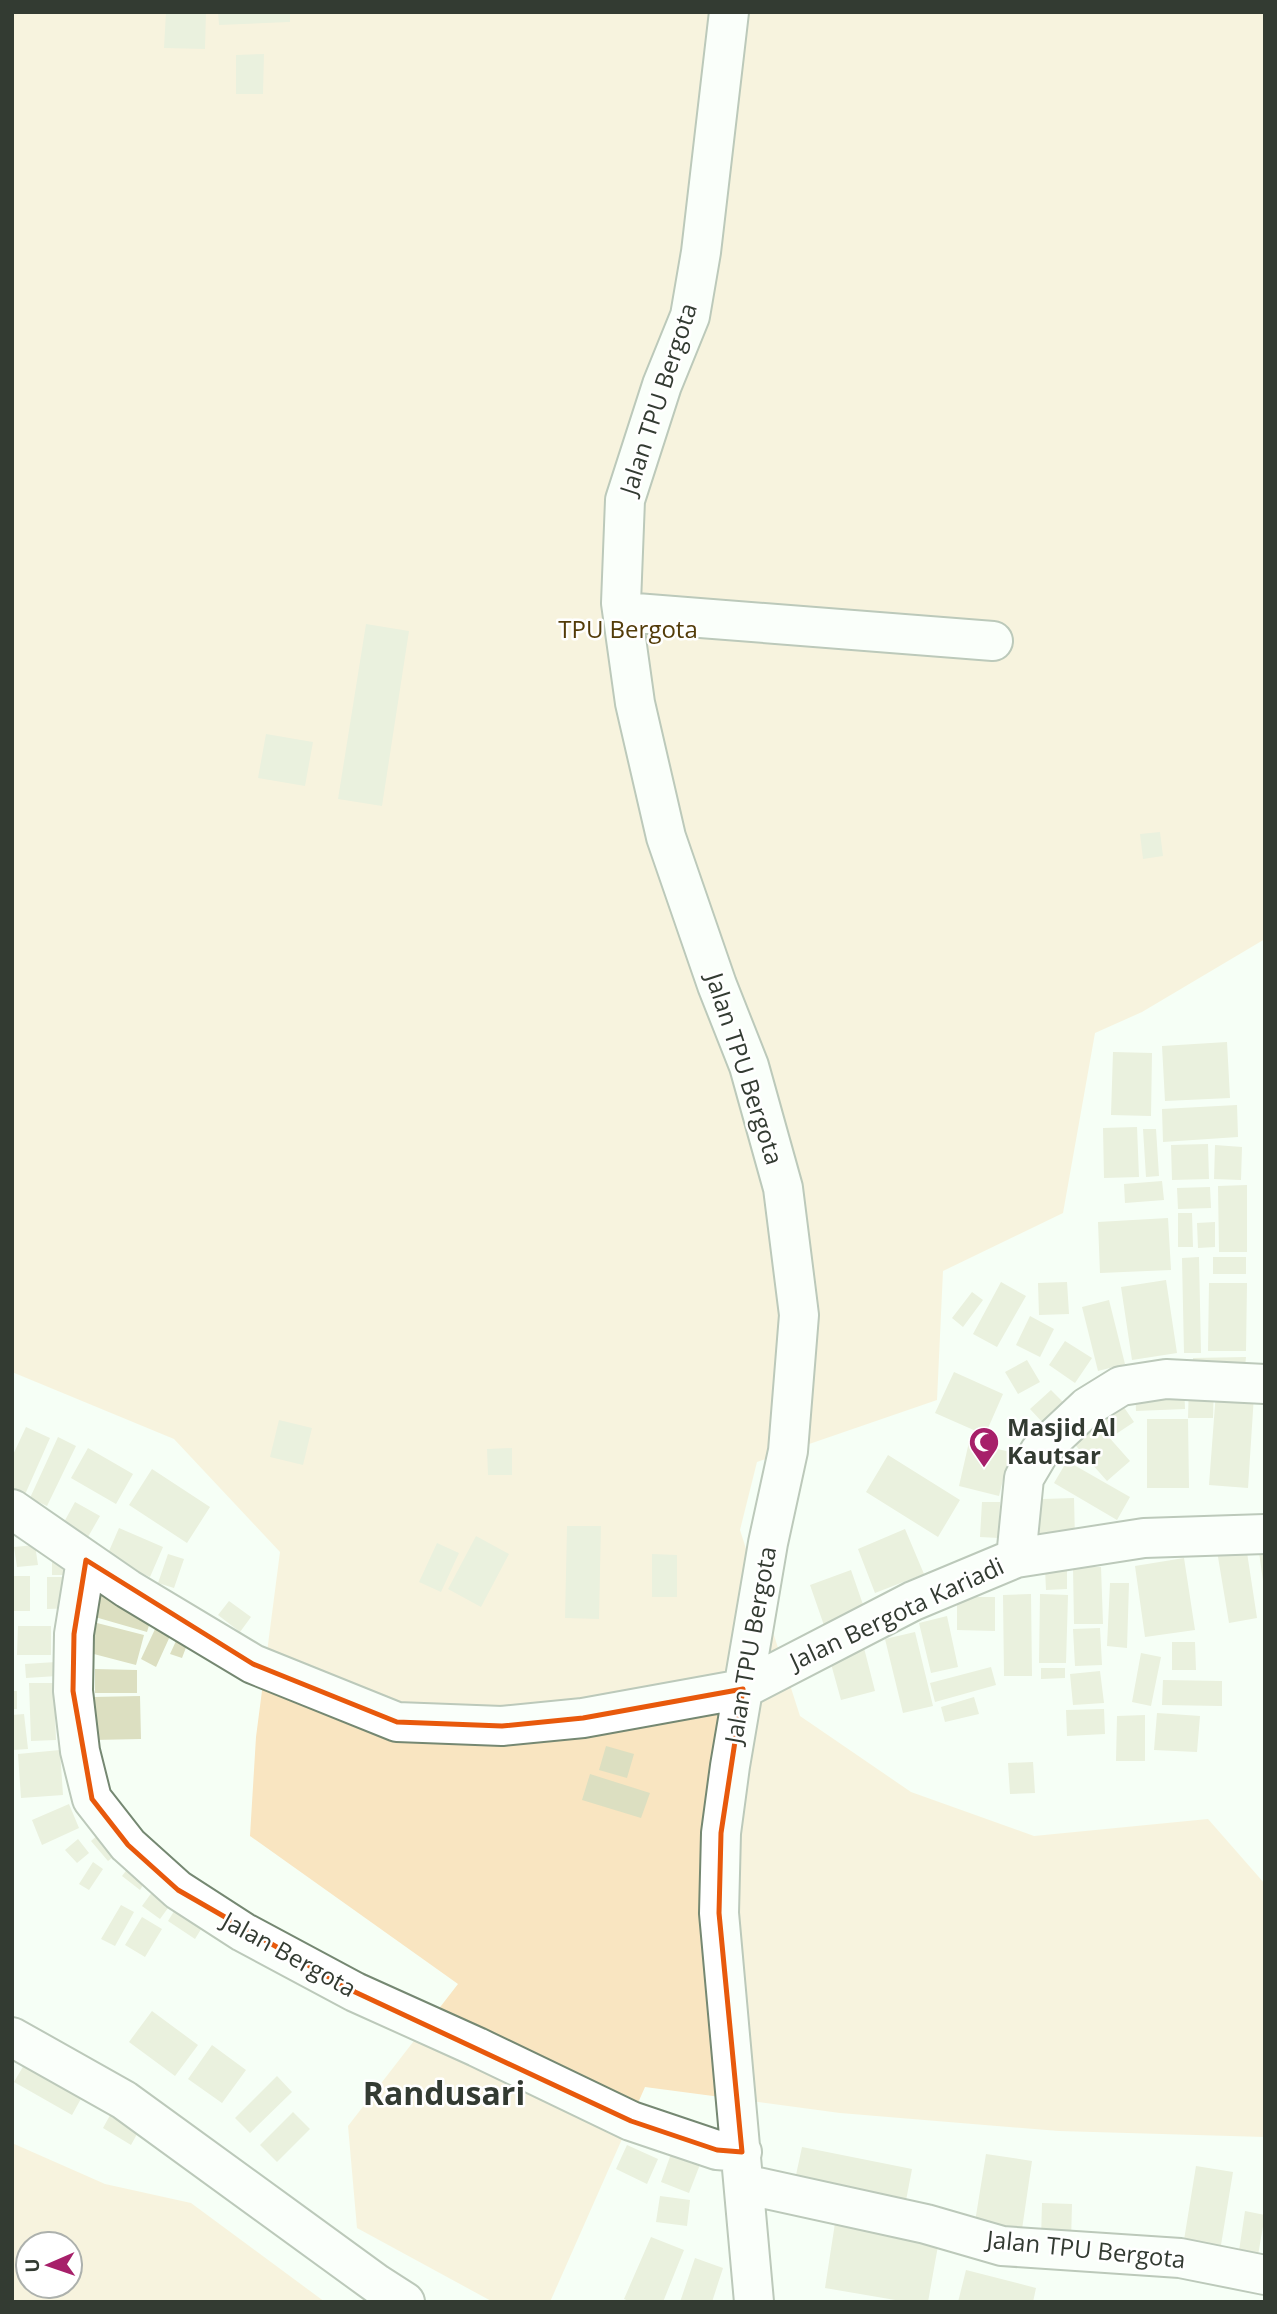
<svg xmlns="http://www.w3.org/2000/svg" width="1277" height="2314" font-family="'Open Sans',sans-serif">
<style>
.green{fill:#f9e5c1;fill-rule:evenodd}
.building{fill:#dcdfc1}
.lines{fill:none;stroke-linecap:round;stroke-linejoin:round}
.minor-casing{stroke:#758872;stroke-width:42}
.minor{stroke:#fff;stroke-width:38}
.marked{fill:none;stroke:#e8590c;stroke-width:5;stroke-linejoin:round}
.labels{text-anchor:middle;stroke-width:5;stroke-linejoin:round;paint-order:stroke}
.street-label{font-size:24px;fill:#333b32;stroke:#fff}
.park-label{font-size:24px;fill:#533c09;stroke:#fff}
.poi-label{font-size:24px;font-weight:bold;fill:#333b32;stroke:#fff;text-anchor:start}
.district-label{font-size:32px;font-weight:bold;fill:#333b32;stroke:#fff}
</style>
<rect width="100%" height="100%" fill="#f6fff5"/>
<path class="green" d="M12,12H1265V939L1142,1012L1095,1033L1063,1213L943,1271L937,1400L757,1462L740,1530L800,1716L911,1792L1034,1836L1208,1819L1265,1884V2137L1059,2131L840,2113L645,2087L550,2302H493L357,2228L348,2126L458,1984L250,1836L256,1737L280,1552L174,1439L12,1372Z
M12,2143L105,2184L191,2203L325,2302H12ZM28,2244H70V2286H28Z"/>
<path class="building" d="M166,12H206L205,49L164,48Z
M218,12H290V22L219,25Z
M264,54L263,94H236V55Z
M366,624L409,631L382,806L338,799Z
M266,734L313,742L305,786L258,778Z
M1160,832L1163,856L1143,859L1140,834Z
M1227,1042L1230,1098L1165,1101L1162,1046Z
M1113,1052L1152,1053L1151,1116L1111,1115Z
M1237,1105L1238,1137L1163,1142L1162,1109Z
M1137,1127L1139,1177L1104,1178L1103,1128Z
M1143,1129H1156L1159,1176L1146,1177Z
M1208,1144L1209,1179L1172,1180L1171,1145Z
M1215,1145L1242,1147L1241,1180L1214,1179Z
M1162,1181L1164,1200L1125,1203L1124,1184Z
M1247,1185V1252H1219L1218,1186Z
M1210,1187L1211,1208L1178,1209L1177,1188Z
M1178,1213H1192L1193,1247H1178Z
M1168,1218L1171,1270L1100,1273L1098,1222Z
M1215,1222V1247L1198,1248L1197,1223Z
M1199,1257L1201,1353H1184L1182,1258Z
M1213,1257H1246V1274H1213Z
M1166,1280L1177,1353L1132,1360L1121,1287Z
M1001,1282L1026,1296L997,1347L973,1334Z
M1067,1282L1069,1314L1039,1315L1038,1283Z
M1209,1283H1247L1246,1351H1208Z
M972,1292L983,1300L963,1327L952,1318Z
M1109,1300L1125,1364L1098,1371L1082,1307Z
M1030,1316L1054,1329L1040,1357L1016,1345Z
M1065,1341L1092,1358L1075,1383L1049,1365Z
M1246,1357L1245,1367H1193V1358Z
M1027,1360L1040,1382L1018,1394L1005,1372Z
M954,1372L1003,1394L985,1435L935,1413Z
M1189,1382L1214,1383L1213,1418H1188Z
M1184,1384L1185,1409L1136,1411L1135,1386Z
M1051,1390L1065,1404L1044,1424L1030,1409Z
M1216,1392L1254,1395L1248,1488L1209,1485Z
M1117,1397L1134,1422L1113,1436L1097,1410Z
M1091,1417L1130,1461L1107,1481L1069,1438Z
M1147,1419H1188L1189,1488H1147Z
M279,1420L312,1428L303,1465L270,1457Z
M26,1427L50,1438L19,1508L12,1505V1457Z
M58,1437L76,1446L47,1506L30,1498Z
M969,1442L1010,1452L999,1496L959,1486Z
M88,1448L133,1474L116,1504L71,1478Z
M512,1448V1475H488L487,1449Z
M888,1455L960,1500L938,1537L866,1492Z
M1067,1461L1130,1497L1117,1520L1054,1483Z
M152,1469L210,1507L187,1543L129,1505Z
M1043,1472V1499L1074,1498L1075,1540L1033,1551Z
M75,1502L100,1516L88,1537L63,1524Z
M982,1502H1000L999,1538L980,1537Z
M567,1526H601L599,1619L565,1618Z
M119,1528L163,1547L150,1577L106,1558Z
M905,1529L924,1574L875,1593L858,1549Z
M476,1536L509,1554L481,1607L448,1589Z
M437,1543L459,1553L441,1592L419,1582Z
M35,1545L38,1565L17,1567L14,1547Z
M1246,1546L1257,1618L1229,1623L1217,1551Z
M1265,1551V1581H1263L1259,1552Z
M168,1554L184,1559L174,1588L158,1583Z
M652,1554L677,1555V1597H652Z
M1184,1558L1195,1630L1145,1637L1135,1566Z
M52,1562H82L81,1575H52Z
M1067,1567V1589L1046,1590L1045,1568Z
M1073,1567H1101L1103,1624H1074Z
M851,1570L868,1619L827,1634L810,1585Z
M12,1576H30V1611H12Z
M47,1577H79L76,1608L47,1609Z
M1110,1583H1129L1127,1648L1107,1646Z
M102,1593L154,1609L147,1632L95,1617Z
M1031,1594L1032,1676H1004L1003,1595Z
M1040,1594L1068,1595L1066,1663H1039Z
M957,1597H995V1631L957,1630Z
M229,1601L251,1617L240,1632L218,1615Z
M947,1616L958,1667L931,1673L919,1623Z
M97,1623L144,1635L136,1665L90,1653Z
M18,1626H51V1655H17Z
M156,1627L171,1634L156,1667L141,1659Z
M1100,1628L1102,1665L1075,1666L1073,1629Z
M915,1632L933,1706L903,1713L885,1639Z
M176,1641L187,1645L182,1658L170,1654Z
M1172,1642H1195L1196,1670H1172Z
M863,1644L875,1691L841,1700L828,1653Z
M1141,1653L1161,1657L1151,1706L1132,1702Z
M56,1662L57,1676L26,1678L25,1664Z
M991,1667L996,1685L935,1702L930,1683Z
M1041,1668H1065V1678L1041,1679Z
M95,1669L137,1670V1693H95Z
M1100,1671L1104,1703L1073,1705L1070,1674Z
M1163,1680L1222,1681V1706L1162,1705Z
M29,1683H54L56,1740L31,1741Z
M12,1691H17V1709H12Z
M140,1696L141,1739L94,1740L93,1697Z
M974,1697L979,1714L945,1722L941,1707Z
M1104,1709L1105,1734L1067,1736L1066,1710Z
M1157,1713L1200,1716L1197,1752L1154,1750Z
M24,1714L28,1749L12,1750V1715Z
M1145,1715V1761H1116L1117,1716Z
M606,1746L634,1754L627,1778L599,1770Z
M60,1750L63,1795L21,1798L18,1754Z
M1033,1762L1035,1793L1010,1794L1008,1763Z
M590,1774L650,1793L641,1818L582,1800Z
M69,1804L79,1828L42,1845L32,1820Z
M105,1829L122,1850L108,1861L91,1841Z
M78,1839L89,1853L77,1863L65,1850Z
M93,1862L103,1869L89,1890L79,1884Z
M132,1863L149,1875L140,1890L122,1876Z
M155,1888L173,1901L160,1919L142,1906Z
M179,1903L206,1921L195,1939L168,1921Z
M121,1905L134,1912L115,1946L101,1939Z
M142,1917L162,1929L145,1957L125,1945Z
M152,2011L198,2045L175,2076L129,2042Z
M212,2045L246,2070L222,2103L188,2079Z
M31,2053L88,2086L72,2115L14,2082Z
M277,2076L292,2092L250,2133L235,2118Z
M114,2108L142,2125L131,2145L103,2128Z
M293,2112L310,2129L277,2162L260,2145Z
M627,2145L658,2159L647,2184L616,2169Z
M802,2147L912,2169L904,2211L793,2189Z
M672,2151L701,2162L689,2193L661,2182Z
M986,2154L1032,2161L1021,2236L974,2228Z
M1196,2166L1233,2172L1221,2245L1184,2240Z
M660,2196L690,2200L687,2226L656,2222Z
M1042,2203L1072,2204L1071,2241L1041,2240Z
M1245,2211L1265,2215L1258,2255L1239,2251Z
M835,2223L939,2240L928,2302H907L825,2288Z
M651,2237L684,2250L663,2302H631L624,2299Z
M695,2258L723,2268L712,2302H680Z
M966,2270L1036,2288L1033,2302H958Z"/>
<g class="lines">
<g class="minor-casing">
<path id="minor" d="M729,12L701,252L690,316L662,385L625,500L621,603L635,703L666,837L717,985L749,1066L783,1188L799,1315L788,1451L768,1543L730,1766L721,1833L719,1913L754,2302
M623,612L993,641
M12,1509L128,1589L253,1664L397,1722L502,1726L583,1718L743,1689L913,1601L1016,1558L1144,1538L1265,1534
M1016,1558L1024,1478L1040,1451L1087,1407L1121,1386L1166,1379L1265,1384
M86,1560L74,1634L73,1691L80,1751L92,1799L128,1845L178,1890L243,1932L355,1992L477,2047L631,2121L717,2150L742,2152
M12,2037L124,2100L377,2284L405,2302
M744,2184L926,2224L1002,2246L1180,2258L1265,2275"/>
</g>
<use href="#minor" class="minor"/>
</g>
<path d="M0 0H1277V2314H0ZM86,1560L253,1664L397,1722L502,1726L583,1718L743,1689L721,1833L719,1913L742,2152L717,2150L631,2121L355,1992L178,1890L128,1845L92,1799L73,1691L74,1634Z" fill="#f6fff5" fill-opacity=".55" fill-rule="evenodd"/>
<path class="marked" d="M86,1560L253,1664L397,1722L502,1726L583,1718L743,1689L721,1833L719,1913L742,2152L717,2150L631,2121L355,1992L178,1890L128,1845L92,1799L73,1691L74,1634Z"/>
<defs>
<g id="mosque-pin" transform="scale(1.575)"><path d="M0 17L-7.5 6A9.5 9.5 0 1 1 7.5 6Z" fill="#a7206a" stroke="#fff"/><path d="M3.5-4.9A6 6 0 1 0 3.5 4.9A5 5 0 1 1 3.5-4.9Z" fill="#fff"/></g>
</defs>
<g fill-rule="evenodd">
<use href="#mosque-pin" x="984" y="1442"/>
</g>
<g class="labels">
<g class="street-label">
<text transform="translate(659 399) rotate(-72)" y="8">Jalan TPU Bergota</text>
<text transform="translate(744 1069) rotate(72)" y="8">Jalan TPU Bergota</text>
<text transform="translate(897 1614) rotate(-25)" y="8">Jalan Bergota Kariadi</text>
<text transform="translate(751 1645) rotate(-80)" y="8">Jalan TPU Bergota</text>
<text transform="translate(289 1955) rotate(29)" y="8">Jalan Bergota</text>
<text transform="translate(1086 2250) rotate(6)" y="8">Jalan TPU Bergota</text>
</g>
<g class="park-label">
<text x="628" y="638">TPU Bergota</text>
</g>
<g class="poi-label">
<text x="1007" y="1436">Masjid Al<tspan x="1007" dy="28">Kautsar</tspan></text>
</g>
<g class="district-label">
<text x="444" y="2105">Randusari</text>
</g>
</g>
<rect width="1277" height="2314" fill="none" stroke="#333b32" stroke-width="28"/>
<g transform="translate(49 2265) rotate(268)"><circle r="33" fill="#ffffff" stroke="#adb1ad" stroke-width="2"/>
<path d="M0-5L12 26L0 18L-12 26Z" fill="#a7206a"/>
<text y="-10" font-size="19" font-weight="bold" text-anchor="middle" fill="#333b32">U</text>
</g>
</svg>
